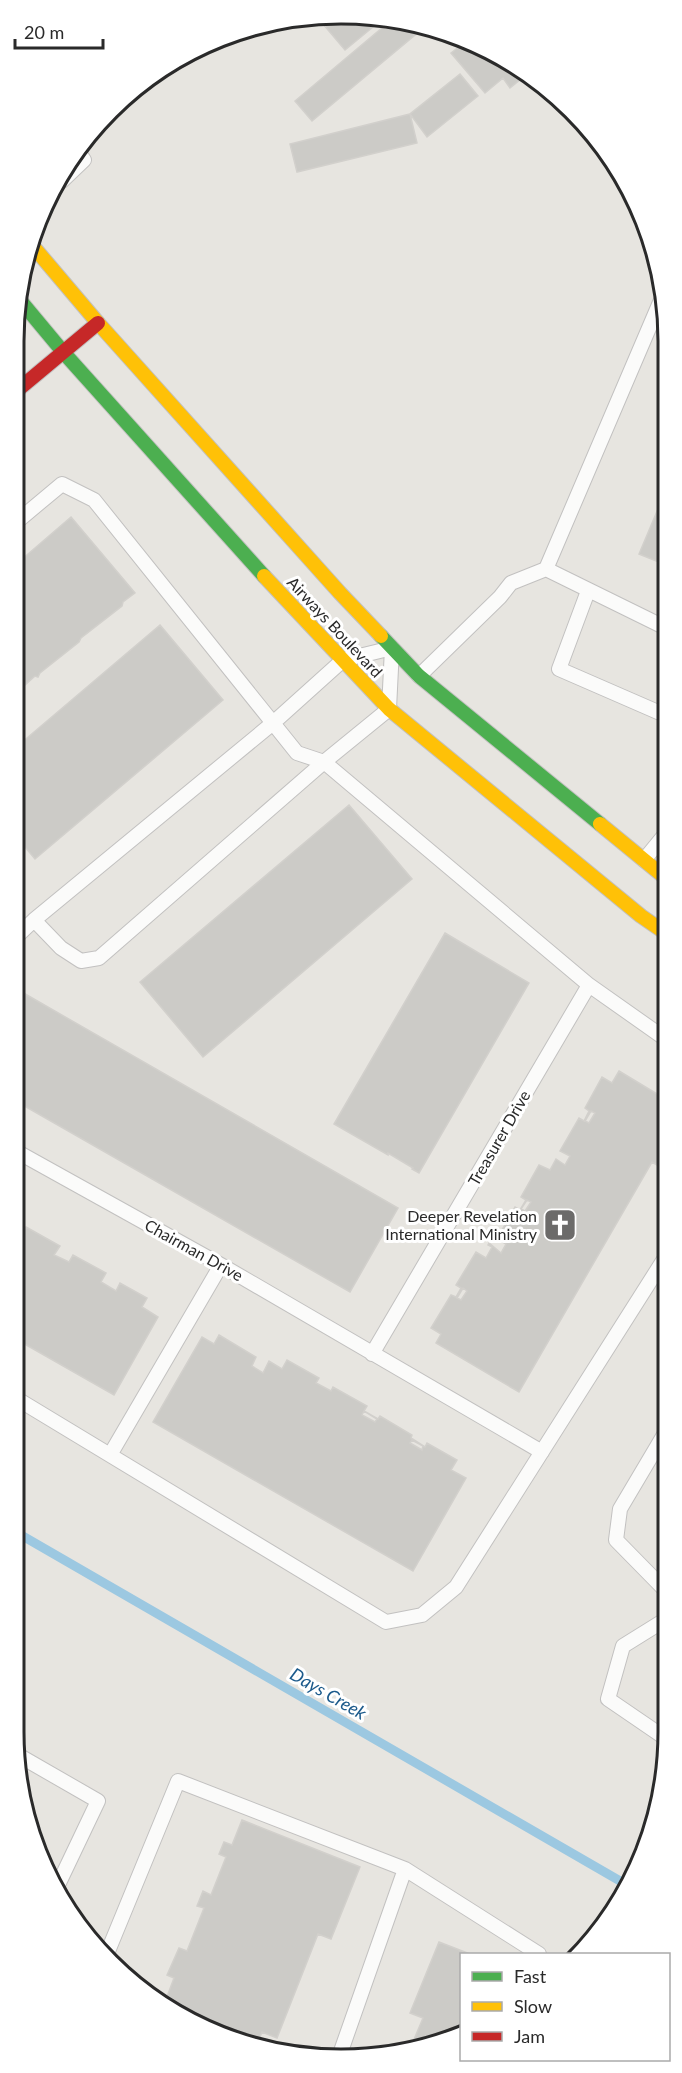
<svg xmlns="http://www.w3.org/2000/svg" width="682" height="2073" font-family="Lato,sans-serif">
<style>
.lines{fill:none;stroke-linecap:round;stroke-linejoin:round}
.stream{stroke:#9cc8e1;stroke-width:9}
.building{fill:#cccbc7;stroke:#d2d0cc;stroke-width:1.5;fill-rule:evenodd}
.lane-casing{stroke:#c2c1c0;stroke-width:16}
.fast-casing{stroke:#c2c1c0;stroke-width:16}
.slow-casing{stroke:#c2c1c0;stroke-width:16}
.jam-casing{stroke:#c2c1c0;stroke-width:16}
.lane{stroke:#fbfbfa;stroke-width:14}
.fast{stroke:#4caf50;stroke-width:14}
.slow{stroke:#ffc107;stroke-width:14}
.jam{stroke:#c62828;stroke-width:14}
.labels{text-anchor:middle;stroke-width:6;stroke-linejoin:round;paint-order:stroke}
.street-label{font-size:16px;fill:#2a2a2a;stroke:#fff}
.poi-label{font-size:16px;fill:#2a2a2a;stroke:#fff;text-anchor:end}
.water-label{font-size:18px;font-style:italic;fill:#1c5a8b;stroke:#fff}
.rim{fill:none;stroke:#2a2a2a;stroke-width:3}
</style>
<rect width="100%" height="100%" fill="#e7e5e0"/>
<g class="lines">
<path class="stream" d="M14,1531L627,1885"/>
</g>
<path class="building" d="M318,18L368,21L373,27L345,50Z
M389,22L427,25L312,121L295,101Z
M466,41L505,58L526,75L510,88L503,78L485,93L451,53Z
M205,48L184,66L179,61L93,133L92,132L177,58Z
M460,74L478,96L427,137L410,114Z
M410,114L417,143L297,172L290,144Z
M666,490V565L639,554Z
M71,517L135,593L123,602L122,606L81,638L79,642L40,673L38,677L35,676L14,695V566Z
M160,625L223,700L35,859L14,834V749Z
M349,805L412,879L203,1057L140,982Z
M445,933L529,983L419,1173L412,1169L413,1168L388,1153V1155L334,1124Z
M20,991L398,1208L350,1292L14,1100V1003Z
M619,1071L662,1097L665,1093L667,1094H665L663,1097L667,1100V1171L652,1162L519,1392L436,1343L441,1334L431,1328L451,1295L456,1297L461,1288L456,1285L476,1252L486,1258L492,1247L488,1245L489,1243L501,1253L506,1244L497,1239L515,1207L520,1210L526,1200L521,1197L539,1165L550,1170L556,1159L565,1165L570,1156L560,1151L579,1118L584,1121L589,1111L585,1108L602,1077L612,1083ZM591,1111L595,1113L589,1123L585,1121ZM527,1200L531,1202L525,1211L521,1209ZM463,1288L467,1291L461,1300L457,1298Z
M26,1227L60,1246L54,1255L69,1262L73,1255L106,1273L101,1282L116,1291L120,1283L147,1298L142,1307L158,1317L114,1395L14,1338V1230L21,1235Z
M219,1335L256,1357L252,1366L263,1373L269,1361L282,1369L287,1360L319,1378L316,1383L331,1391L333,1387L367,1406L364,1411L378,1419L380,1416L412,1435L411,1438L425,1447L427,1443L457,1460L451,1470L466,1478L413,1571L153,1422L202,1337L214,1344ZM364,1411L377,1419L375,1422L362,1415ZM412,1440L423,1446L422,1450L410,1443Z
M242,1820L360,1867L331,1939L318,1934L277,2038L262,2032L257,2044L196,2026L165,2002L174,1978L167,1975L179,1948L187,1951L204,1908L197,1906L203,1891L211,1895L226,1857L219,1854L224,1842L232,1845Z
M439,1942L470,1954H462V2032L425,2048L410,2049L423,2018L410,2013Z"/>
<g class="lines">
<g class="lane-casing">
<path id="lane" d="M62,181L84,160L77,150
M14,524L62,484L94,500L297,753L324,762L589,985L667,1040
M546,569L664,293
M588,591L559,669L667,716
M419,676L500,597L511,583L546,569L666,628
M644,860L667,832
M14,939L34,920L273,723L343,660L392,648L389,709L324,762L99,958L81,961L61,948L34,920
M14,1150L221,1265L542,1452
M372,1354L589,985
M14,1397L386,1622L422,1615L456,1587L668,1253
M668,1428L620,1509L616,1540L668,1593
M110,1455L221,1265
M668,1740L608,1699L623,1646L668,1618
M18,1755L98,1801L57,1887
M106,1956L178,1781L405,1869L539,1954
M340,2054L405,1869"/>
</g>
<g class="fast-casing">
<path id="fast" d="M19,299L64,353L264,576
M381,636L419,676L600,824"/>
</g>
<g class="slow-casing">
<path id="slow" d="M31,244L98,323L340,593L381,636
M264,576L389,709L641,916L667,934
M600,824L667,879"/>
</g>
<g class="jam-casing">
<path id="jam" d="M14,393L98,323"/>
</g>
<use href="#lane" class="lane"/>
<use href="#fast" class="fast"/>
<use href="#slow" class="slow"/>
<use href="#jam" class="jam"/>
</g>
<defs>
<g id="church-square" transform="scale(1.725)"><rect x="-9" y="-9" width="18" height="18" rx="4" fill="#6c6b6a" stroke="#fff"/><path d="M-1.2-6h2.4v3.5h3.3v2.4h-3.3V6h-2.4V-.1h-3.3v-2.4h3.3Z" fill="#fff"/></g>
</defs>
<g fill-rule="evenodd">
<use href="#church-square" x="560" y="1225"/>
</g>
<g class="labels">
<g class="street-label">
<text transform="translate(335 627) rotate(47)" y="6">Airways Boulevard</text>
<text transform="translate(499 1138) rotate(-60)" y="6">Treasurer Drive</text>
<text transform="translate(194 1250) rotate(29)" y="6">Chairman Drive</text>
</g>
<g class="poi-label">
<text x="537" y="1222">Deeper Revelation<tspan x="537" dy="18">International Ministry</tspan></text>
</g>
<g class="water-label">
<text transform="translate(328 1694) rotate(30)" y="6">Days Creek</text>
</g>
</g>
<path d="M0 0H682V2073H0ZM341 24H341A317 317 0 0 1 658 341V1732A317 317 0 0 1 341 2049H341A317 317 0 0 1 24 1732V341A317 317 0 0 1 341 24Z" fill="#fff" fill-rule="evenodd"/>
<path class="rim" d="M341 24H341A317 317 0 0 1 658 341V1732A317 317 0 0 1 341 2049H341A317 317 0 0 1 24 1732V341A317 317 0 0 1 341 24Z"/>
<rect x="460" y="1953" width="210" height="108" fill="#ffffff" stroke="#aaaaaa" stroke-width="1.5"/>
<rect x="472" y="1972" width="30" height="9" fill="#4caf50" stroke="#aaaaaa" stroke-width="1.5"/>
<text x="514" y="1983" font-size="18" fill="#2a2a2a">Fast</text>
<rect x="472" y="2002" width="30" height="9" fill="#ffc107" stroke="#aaaaaa" stroke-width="1.5"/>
<text x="514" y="2013" font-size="18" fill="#2a2a2a">Slow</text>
<rect x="472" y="2032" width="30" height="9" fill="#c62828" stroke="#aaaaaa" stroke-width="1.5"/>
<text x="514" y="2043" font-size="18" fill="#2a2a2a">Jam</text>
<path d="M15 39v9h88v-9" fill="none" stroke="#2a2a2a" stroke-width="3"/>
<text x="24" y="39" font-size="18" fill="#2a2a2a" stroke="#ffffff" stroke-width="4.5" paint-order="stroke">20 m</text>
</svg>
